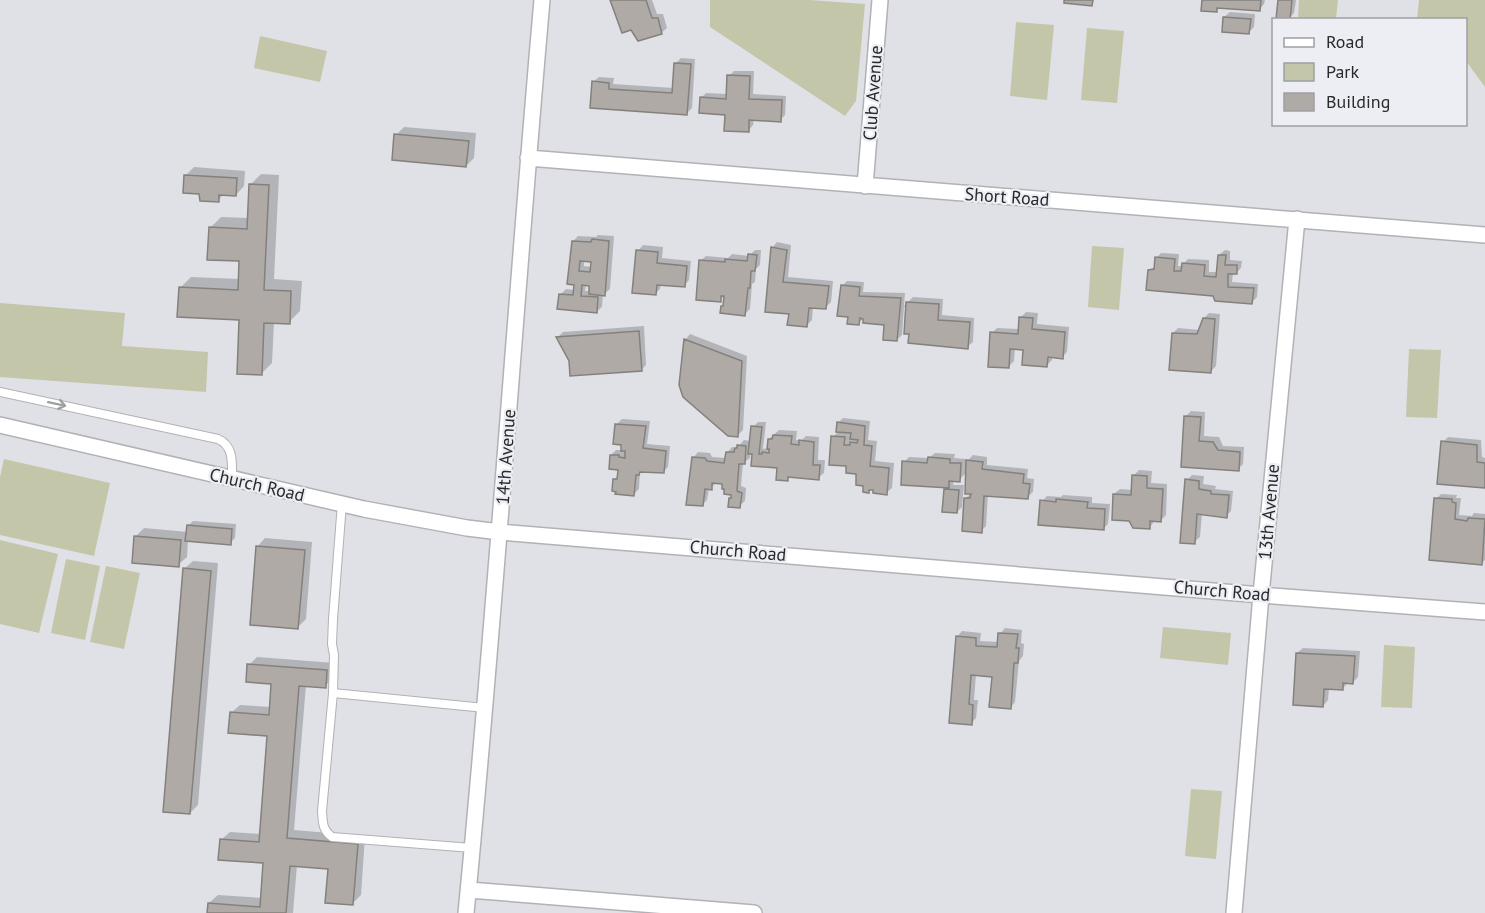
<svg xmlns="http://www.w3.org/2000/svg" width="1485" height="913" font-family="'PT Sans',sans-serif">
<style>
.green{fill:#c4c6aa}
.shadow{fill:#0003;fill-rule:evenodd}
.building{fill:#afaaa6;stroke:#84807c;stroke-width:1.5;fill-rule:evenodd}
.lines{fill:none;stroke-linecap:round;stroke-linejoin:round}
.lane-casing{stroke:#b1b1b6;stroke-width:10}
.street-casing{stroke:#b1b1b6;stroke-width:18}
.lane{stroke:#fff;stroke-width:8}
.street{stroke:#fff;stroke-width:15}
.oneway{stroke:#9e9fa0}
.labels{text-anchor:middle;stroke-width:4.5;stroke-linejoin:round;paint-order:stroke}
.street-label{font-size:18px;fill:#28292b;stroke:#edeef4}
</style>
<rect width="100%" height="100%" fill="#e0e1e6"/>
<path class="green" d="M710,0H810L865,4L856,101L845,116L710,27Z
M1299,0H1338L1336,19H1298Z
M1419,0H1485V87L1466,61V20L1417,19Z
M1016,22L1054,25L1047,100L1010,96Z
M1087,28L1124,31L1117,103L1081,100Z
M260,36L327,51L320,82L254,68Z
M1092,246L1124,248L1119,310L1088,307Z
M0,303L125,313L122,346L208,352L206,392L0,377Z
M1409,349L1441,350L1437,418L1406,417Z
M4,459L110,483L94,556L0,535V477Z
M0,540L58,554L39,633L0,624Z
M66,559L100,566L85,640L51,633Z
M106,566L140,573L124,649L90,642Z
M1163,627L1231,633L1228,665L1160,658Z
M1384,645L1415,647L1412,708L1381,707Z
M1191,789L1222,791L1216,859L1185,856Z"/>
<path class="shadow" d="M612,0H652L657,14H663L667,28L661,33Z
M1203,0H1265L1264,4L1259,10L1220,7L1216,10Z
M1279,0H1296L1294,13L1289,18Z
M1230,12L1255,14L1254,27L1249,32L1224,17Z
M681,58L695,59L692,108L687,113L592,107L593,82L599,77L614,78L613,84L674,88L676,63Z
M734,71H754L753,94L786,96L785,115L780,120L754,119L753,125L748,131L727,113L701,98L706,93L728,94L729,76Z
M404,127L476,133L474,158L466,166L396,135Z
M194,167L245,171L244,186L236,195L224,194L218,200L200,192L185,176Z
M261,174L279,175L274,279L302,281L300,311L289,322H274L272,363L261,374L241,318L180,288L191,277L240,279L241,260L210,228L221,217L249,218L250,185Z
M598,235L614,236L610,289L604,294H603L602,307L596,312L560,295L566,289L575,290L573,241L578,236L596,237ZM584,260L593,261L592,267L584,266ZM586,284H591L590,291H585Z
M777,242L791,245L788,277L833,281L831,302L825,308L813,307L812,320L807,325L790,313L772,248Z
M643,245L663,247L662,258L691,261L689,280L684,286L661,284L660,289L655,294L638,251Z
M755,250H761L760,265L756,269L755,282L752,284L750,309L745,314L722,306L725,304V295L720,300L700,261L706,256L728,258L732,254L749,256Z
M1225,250L1230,251V260L1242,261L1241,268L1236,273H1233L1232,282L1258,284L1257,297L1252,302L1215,294L1150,271L1156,265V258L1161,253L1179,254L1178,266H1183V264L1188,259L1209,260V272H1218L1219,255Z
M847,281L864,282L863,292L905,293L904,306L913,297L943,299L942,315L974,318L973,342L967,347L907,307H904L902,335L897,340L886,323L865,317L858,323L849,316L842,286Z
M1026,312L1038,313L1037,324L1069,327L1067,352L1062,357L1052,356V360L1047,365L1025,349L1015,348L1014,361L1008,367L992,333L997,328L1020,329L1021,317Z
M1209,313L1220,314L1216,366L1211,371L1173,333L1178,328L1200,330L1204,318Z
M644,326L646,365L641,370L558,337L563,332Z
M690,334L747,356L743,430L738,435L685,340Z
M1191,411L1205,412L1204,436L1219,437L1223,446L1244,447L1243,464L1238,469L1182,466L1185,417Z
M843,418L870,421L868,440L877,441L875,461L894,463L892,488L886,493L874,488H871L868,491L858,473L848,465L833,437L838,432V423Z
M622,419L650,421L647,444L670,446L668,467L663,472H640L639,489L634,494L615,479L619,475V468L611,455L616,450H622L623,444L617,424Z
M758,422H766L763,449L768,448L769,439L779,430L797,431L796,440H802L806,436L819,437L818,460H825L824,473L818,478L791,476L787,479L778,467L754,452H750V458L743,463L741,486L746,488L745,501L739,506L730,498L734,494L724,483L717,482L711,488H709L707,500L702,505L693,458L698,452L710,453L712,457L726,458L727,453L732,447L737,448L744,440L751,441L753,427Z
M1448,437L1481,440L1482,457L1485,458V487L1443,442Z
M935,453L955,454L954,458L966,459L965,463L973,455L987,457V465L1028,469L1027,478L1034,479L1033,492L1027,497L988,494L986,526L981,531L966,498L971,493L967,472L959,480H954L953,485H964L962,507L957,512L943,511L945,487L904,462L909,457L929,458Z
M1139,470L1152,471L1151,483L1167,484L1166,515L1161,520H1154V522L1149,528L1114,494L1120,489L1133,490L1134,475Z
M1192,475L1204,476L1203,484L1216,486L1215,489L1233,491L1231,511L1226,516L1202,513L1200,537L1194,542L1187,480Z
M1441,494L1457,495L1456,498H1461L1459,515L1472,516L1474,513L1485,514V560L1482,563L1436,499Z
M1063,495L1092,497V503L1110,504L1108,524L1103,529L1042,501L1047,496L1061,497Z
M193,521L236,524L235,538L230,543L188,540L187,557L178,565L136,536L144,528L188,532V526Z
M265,538L312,542L306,619L298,627L257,547Z
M193,561L218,563L198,805L190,813L184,569Z
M1005,628L1022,630L1021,643L1024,644L1023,656L1019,661L1015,702L1010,708L993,676L976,674L974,700H978L976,718L971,724L957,637L962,631L981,633L980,641L999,642L1000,634Z
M1303,648L1360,651L1358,677L1353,682L1348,683L1342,689L1329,688L1328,700L1323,706L1297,653Z
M257,657L335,663L333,678L325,686L306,685L294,830L365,836L361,895L353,903L330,867L297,865L293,913H209V903L218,895L262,898L264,862L221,840L230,832L261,834L269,734L231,713L240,705L271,707L273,683L249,665Z"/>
<path class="building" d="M610,0H646L652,18H658L662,34L638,41L631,30L622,33Z
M1064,0H1093L1092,6L1064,3Z
M1202,0H1261L1260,11L1217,8V12L1201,11Z
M1278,0H1292L1290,20L1276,19Z
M1223,17L1251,19L1249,34L1222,32Z
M674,63L691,64L687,115L590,108L592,81L609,83V89L672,93Z
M727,75L750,76L749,99L782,100L781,122L749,120V132L724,131L725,115L699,113L700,97L726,99Z
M394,134L469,141L466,167L392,160Z
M184,175L237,178L236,196L219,195V202L200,201L199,194L183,193Z
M249,184L269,185L264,290L291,291L290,324L264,323L262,375L237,374L239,320L177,317L179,287L238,290L239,261L207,260L209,227L247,229Z
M592,239L609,241L605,296L589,294V286L582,285L581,296L598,297L597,313L557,309L559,294L573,295L574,285L567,284L572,241L591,242ZM580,261L591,262L590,272L579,271Z
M771,247L787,250L783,282L829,286L826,309L809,308L807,327L787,325L789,314L765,312Z
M636,250L658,252L657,263L687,266L685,287L657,285L656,295L632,293Z
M748,254L757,255L755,271H751L750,288H748L745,316L720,313L721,306H723L724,296H721V302L696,300L699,260L725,262V259L747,261Z
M1218,255H1226L1225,265H1237V274H1228V287L1254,288L1252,304L1215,301L1213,296L1146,290L1148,270L1154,269L1155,257L1175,259L1174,271H1181L1182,263L1205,265L1204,276L1216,277Z
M841,285L860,287L859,296L901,298L897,341L883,340L884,325L863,323V319L860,318L859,325L847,324L848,317L837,316Z
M906,302L939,304L938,320L970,322L968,349L908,343L909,334H904Z
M1019,317L1033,318L1032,329L1065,332L1063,359L1048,357L1047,367L1022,365L1023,350L1010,349L1009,368L988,367L990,332L1018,334Z
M1203,318L1215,319L1211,373L1169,370L1172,333L1197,334Z
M639,331L642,371L570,376L569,361L556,337Z
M684,339L742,361L738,437L728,436L683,397L679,385Z
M1184,416L1201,417L1199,441L1213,442L1218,450L1240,452L1239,471L1181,467Z
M837,422L865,426L864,445L872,446L870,466L889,468L887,495L873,493V490H869V493L863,492V486L856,485V474L846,473V466L829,465L831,436L845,437L844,445H850V442L857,443L858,440L850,439L851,433L836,432Z
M615,424L646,426L643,448L666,451L664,473L640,472L639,475H636L634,496L615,494L616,492L612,491L613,479H617L618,470L609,469L610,455H619V457L625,458V451H621V445L613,444Z
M751,426L762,427L759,454H762V452L769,453V449H767L768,439H772L773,435L792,436L791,444L799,445V440L814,442L813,465H820L819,480L788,477V481L776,480L777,468L751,466L752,454H748Z
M1441,441L1477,445V462L1485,463V488L1437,484Z
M737,445L746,446L745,464H739L737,491L742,493L740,508L728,507L729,498H731V495L724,494V489H722V484L712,483V490L705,489L703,506L686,505L692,457L705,458L707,461L724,463L726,452H734L735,448H737Z
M928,457L950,459V463H961L960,482L949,481V488L901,485L902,461L927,463Z
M966,460L983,462L982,469L1024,474L1023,483L1030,484L1028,499L984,496L982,533L962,531L964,498H970L971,494H965Z
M1132,475L1147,476V488L1163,489L1161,522L1150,521V529L1133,528L1129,521L1112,520L1113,494L1131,495Z
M1185,479L1199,481V489L1211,491V494L1229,495L1227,518L1197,514L1195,544L1180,543Z
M944,489L959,490L957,513L942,512Z
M1434,498L1452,499V502L1456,503L1455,519L1467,521L1468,518L1485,519L1482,565L1429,560Z
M1056,499L1088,502L1087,508L1105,509L1104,530L1038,525L1040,500L1056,502Z
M187,525L232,529L231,545L185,541Z
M134,536L181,540L179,567L132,563Z
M256,546L305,550L298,629L250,625Z
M183,568L211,571L190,814L163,812Z
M998,633L1018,634L1016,648H1019L1018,663H1014L1011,709L989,707L992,677L971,675L969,704L973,705L972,725L949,723L956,636L976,638V646L997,647Z
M1296,653L1355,656L1353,684L1343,683V690L1324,689L1323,707L1293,705Z
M247,664L327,670L326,688L299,686L287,838L358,844L353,905L325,903L328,869L290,866L286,913H207L208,903L260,907L263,863L218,860L220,839L259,842L267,736L228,733L230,712L269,715L271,684L246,682Z"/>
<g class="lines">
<g class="lane-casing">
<path id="lane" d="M0,392L218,439C234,446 232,463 232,478
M342,503L333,619L332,644L334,655L333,693L322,811C323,822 322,830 332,837L472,848
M333,693L485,708"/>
</g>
<g class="street-casing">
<path id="street" d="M528,158L1485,235
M865,186L880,0
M0,425L364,509L467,528L500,532L1261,595L1485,612
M469,890L754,913
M466,913C496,609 515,304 542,0
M1234,913L1261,595L1297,219"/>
</g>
<use href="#lane" class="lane"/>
<use href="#street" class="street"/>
</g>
<defs><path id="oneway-shaft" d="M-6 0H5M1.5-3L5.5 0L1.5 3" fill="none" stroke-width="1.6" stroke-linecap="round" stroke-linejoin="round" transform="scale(1.5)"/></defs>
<use class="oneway" href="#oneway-shaft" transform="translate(57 404) rotate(12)"/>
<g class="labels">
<g class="street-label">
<text transform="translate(873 93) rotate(-86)" y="6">Club Avenue</text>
<text transform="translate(1007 197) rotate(4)" y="6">Short Road</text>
<text transform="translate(506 457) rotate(-86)" y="6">14th Avenue</text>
<text transform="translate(257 485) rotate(13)" y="6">Church Road</text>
<text transform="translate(1269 512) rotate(-85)" y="6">13th Avenue</text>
<text transform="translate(738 551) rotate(5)" y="6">Church Road</text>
<text transform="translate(1222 591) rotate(5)" y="6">Church Road</text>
</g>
</g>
<rect x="1272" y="18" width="195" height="108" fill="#edeef4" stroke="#9e9fa4" stroke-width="1.5"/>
<rect x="1284" y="38" width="30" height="9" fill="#ffffff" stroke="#9e9fa4" stroke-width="1.5"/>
<text x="1326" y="48" font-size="18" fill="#28292b">Road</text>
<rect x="1284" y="63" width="30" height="18" fill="#c4c6aa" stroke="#9e9fa4" stroke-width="1.5"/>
<text x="1326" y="78" font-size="18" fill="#28292b">Park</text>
<rect x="1284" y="93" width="30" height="18" fill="#afaaa6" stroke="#9e9fa4" stroke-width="1.5"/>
<text x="1326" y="108" font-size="18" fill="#28292b">Building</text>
</svg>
